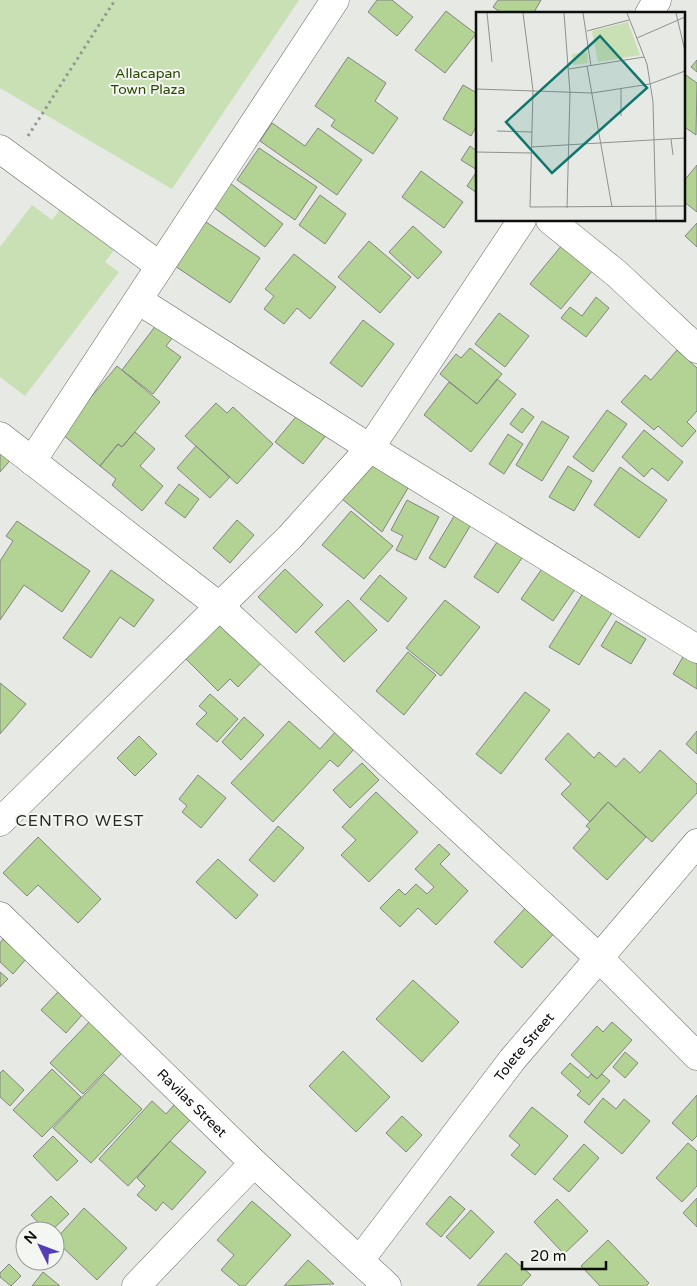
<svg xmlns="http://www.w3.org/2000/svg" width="697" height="1286" font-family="'Varela Round',sans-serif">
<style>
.green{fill:#c8e0b4}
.building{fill:#b2d394;stroke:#838581}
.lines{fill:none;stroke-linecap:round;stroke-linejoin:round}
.minor-casing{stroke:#686a66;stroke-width:29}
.path{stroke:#949692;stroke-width:3;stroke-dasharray:2.5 4;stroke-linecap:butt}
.minor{stroke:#fff;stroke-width:28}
.labels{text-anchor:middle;stroke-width:4;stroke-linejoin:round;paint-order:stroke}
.park-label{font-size:14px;fill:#2a4700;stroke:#f4f6f1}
.street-label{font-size:14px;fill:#0d0e0c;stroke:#f4f6f1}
.quarter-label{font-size:16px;letter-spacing:1px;fill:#282a27;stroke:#f4f6f1}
.inset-road{fill:none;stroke:#8f918e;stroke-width:1}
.view{fill:#0f766e;fill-opacity:0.15;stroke:#0f766e;stroke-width:2.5}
.inset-edge{fill:none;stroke:#0d0e0c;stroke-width:2.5}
</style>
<rect width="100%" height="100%" fill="#e6e9e4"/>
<path class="green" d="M0,0H299L172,189L0,88Z
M32,205L52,220L63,205L117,246L105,262L119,272L25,396L0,377V247Z"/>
<path class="building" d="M377,0H392L413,17L397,36L368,12Z
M498,0H541L533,14H503L493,7Z
M446,11L476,34L445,73L415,50Z
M348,57L386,83L375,101L398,118L373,154L331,126L335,120L315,106Z
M697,60V72L691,67Z
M683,73L697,83L696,135L683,126Z
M463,85L477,93V125L471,136L443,119Z
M272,123L305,146L318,128L362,160L337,195L260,141Z
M470,146L477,151V170L461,160Z
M259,148L317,187L295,220L237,180Z
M697,165V212L683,201V182Z
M421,171L463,202L444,228L402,197Z
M477,171V193L467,186Z
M230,183L283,224L265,247L212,206Z
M320,195L346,214L325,244L299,225Z
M206,222L260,258L230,303L175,266Z
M697,223V247L685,236Z
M413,226L442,252L418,279L389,252Z
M369,241L411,277L380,313L338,277Z
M562,245L593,270L561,309L530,284Z
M294,254L336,287L310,319L297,308L284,324L264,309L274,296L265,289Z
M596,297L609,308L586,337L561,318L570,307L582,316Z
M499,313L529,336L505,367L475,344Z
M160,320L176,333L166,346L181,357L153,394L122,370Z
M363,320L394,344L362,387L330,363Z
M470,348L502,374L477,404L440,374L456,354L461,358Z
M677,350L697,368V411L687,422L696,431L682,447L658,426L654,430L621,402L645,375L651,380Z
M117,366L160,402L122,447L118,444L100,466L61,433Z
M497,379L516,394L471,452L424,415L449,382L477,404Z
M216,403L227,413L233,407L273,444L237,484L185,436Z
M304,407L331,429L303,464L275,442Z
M522,408L534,417L522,433L510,424Z
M607,410L627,424L593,472L573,457Z
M542,421L569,437L542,481L516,465Z
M644,430L683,462L668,481L652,468L644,477L622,457Z
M135,432L155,449L140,466L163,486L142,511L112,485L116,479L100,466L118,444L122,447Z
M508,434L523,444L504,474L489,464Z
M0,442L15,455L0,472Z
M196,446L230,477L210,498L177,468Z
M375,460L408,488L382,532L342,499Z
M568,466L592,481L574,511L549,497Z
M620,467L667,500L639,538L594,505Z
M179,484L199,499L185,518L165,503Z
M407,500L439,517L416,560L396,550L403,536L391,530Z
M351,511L393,546L364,579L322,545Z
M456,513L472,523L445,568L429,558Z
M237,520L254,535L230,563L213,548Z
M17,521L90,571L62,612L24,585L0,620V561L13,541L6,536Z
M499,539L524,555L498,593L474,577Z
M548,560L580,582L553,621L521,599Z
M285,569L323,605L296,633L258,597Z
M111,570L154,600L134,627L120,617L91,658L63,638Z
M380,575L407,598L388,622L360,599Z
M585,590L615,608L579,665L549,647Z
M348,600L377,630L344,662L315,632Z
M445,600L480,627L441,676L406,648Z
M224,616L266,658L238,687L230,679L218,691L184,657Z
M616,621L646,639L631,664L601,646Z
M687,650L697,656V689L673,674Z
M408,652L436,675L404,715L376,691Z
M0,683L26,704L0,734Z
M525,692L550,710L501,774L476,754Z
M210,694L238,719L217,742L196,724L207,713L199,706Z
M244,717L264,735L241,760L222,742Z
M289,721L320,749L336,731L355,748L338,767L330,760L273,822L231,783Z
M697,731V754L686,744Z
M568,733L594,758L599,752L616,767L624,758L640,773L660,750L697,784V793L652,842L608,802L590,822L561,794L571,784L545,759Z
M139,736L157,754L135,776L117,758Z
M362,763L379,780L350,808L333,790Z
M198,775L226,798L201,828L182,812L187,806L179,799Z
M376,792L418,832L369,882L341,855L356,840L342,827Z
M608,802L646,837L607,880L573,848L590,829L586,826Z
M278,826L304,848L274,882L249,860Z
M38,837L101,899L78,923L38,885L27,896L3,873Z
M439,844L450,854L440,864L468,891L436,925L418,908L400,927L380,908L399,889L405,895L416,884L427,894L434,887L415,869Z
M218,859L258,895L236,919L196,882Z
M530,903L558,929L522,968L494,942Z
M3,939L26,959L13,974L0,962V943Z
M0,972L8,979L0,987Z
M413,980L459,1022L422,1062L376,1019Z
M58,992L83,1014L66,1033L41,1010Z
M92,1019L125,1050L83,1094L50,1063Z
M612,1022L632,1040L597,1079L571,1055L597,1026L603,1032Z
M343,1051L390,1097L356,1132L309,1086Z
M625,1052L638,1063L625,1078L613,1067Z
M570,1063L588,1078L591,1074L597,1079L602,1074L610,1081L589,1105L577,1095L581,1091L561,1073Z
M52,1069L81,1097L42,1137L13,1110Z
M3,1070L24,1090L10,1106L0,1097V1073Z
M104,1074L142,1109L91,1163L53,1128Z
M697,1095V1136L692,1141L672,1123Z
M603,1098L616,1109L624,1099L650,1121L622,1154L584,1122Z
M152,1101L166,1114L175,1104L191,1119L128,1186L99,1159Z
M532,1107L568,1136L535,1175L511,1155L520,1145L509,1136Z
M402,1116L422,1135L406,1152L386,1133Z
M53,1136L78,1161L57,1181L33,1156Z
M170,1141L206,1172L172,1210L163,1202L156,1211L137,1195L145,1186L137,1178Z
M688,1143L697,1151V1186L682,1202L656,1178Z
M584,1144L599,1158L569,1192L553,1179Z
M51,1196L69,1214L51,1231H46L31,1215Z
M450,1196L465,1209L441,1237L426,1224Z
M697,1198V1227L683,1213Z
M557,1199L588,1231L564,1254L534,1222Z
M252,1201L291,1235L245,1286H240L221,1270L234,1255L217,1240Z
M84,1208L127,1248L97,1280L55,1240Z
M471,1210L494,1232L470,1259L446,1237Z
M608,1240L649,1283L646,1286H600L581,1266Z
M506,1253L531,1275L521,1286H477Z
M308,1260L334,1284L284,1286Z
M9,1264L21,1276L11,1286L0,1277V1273Z
M43,1272L60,1286H32Z"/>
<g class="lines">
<g class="minor-casing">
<g id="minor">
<path d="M649,14L657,0"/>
<path d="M0,149L160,266"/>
<path d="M550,220L617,274L697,349"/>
<path d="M138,300L370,448L697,649"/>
<path d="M0,436L219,606L598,957L697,1056"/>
<path d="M32,461L335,0"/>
<path d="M0,822L290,537L370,448L522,220"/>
<path id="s1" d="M0,916L254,1163L387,1286"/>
<path id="s2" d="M360,1260L512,1060L697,843"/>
<path d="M136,1286L254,1163"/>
</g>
</g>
<path class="path" d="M28,136L115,0"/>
<use href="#minor" class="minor"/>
</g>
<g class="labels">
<g class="park-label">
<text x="148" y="78">Allacapan<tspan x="148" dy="16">Town Plaza</tspan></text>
</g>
<g class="street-label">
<text dy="5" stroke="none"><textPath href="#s2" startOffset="269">Tolete Street</textPath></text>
<text dy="5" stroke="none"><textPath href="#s1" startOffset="268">Ravilas Street</textPath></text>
</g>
<g class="quarter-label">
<text x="80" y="826">CENTRO WEST</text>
</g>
</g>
<g transform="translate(476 12)">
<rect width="209" height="209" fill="#e6e9e4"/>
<path d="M152,10L164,43L122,50L116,19ZM111,40L112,51L97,53L96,42Z" fill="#c8e0b4"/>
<path class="inset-road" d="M11,1L16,50M47,1L57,78L54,195L209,194M88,1L94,81L91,196M107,1L115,54M151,1L171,52L177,90L180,208M200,1L209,39M111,19L153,8M161,26L209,5M111,54L136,195M93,57L168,45M0,77L116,81L174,72L209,59M145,77V104M21,119L56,120M195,127L197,143M55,135L209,126M0,140L55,141"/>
<path class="view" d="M124,24L171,76L76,161L30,110Z"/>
<rect width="209" height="209" class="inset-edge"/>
</g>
<g transform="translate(40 1246) rotate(312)"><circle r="24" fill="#f4f6f1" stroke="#989995"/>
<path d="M0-4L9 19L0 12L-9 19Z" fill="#543db5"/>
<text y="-8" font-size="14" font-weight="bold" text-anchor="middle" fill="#0d0e0c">N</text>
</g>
<path d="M522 1261v8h84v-8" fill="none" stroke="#0d0e0c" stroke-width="2.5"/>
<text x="530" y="1261" font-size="15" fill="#0d0e0c" stroke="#f4f6f1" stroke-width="4" paint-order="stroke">20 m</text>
</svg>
